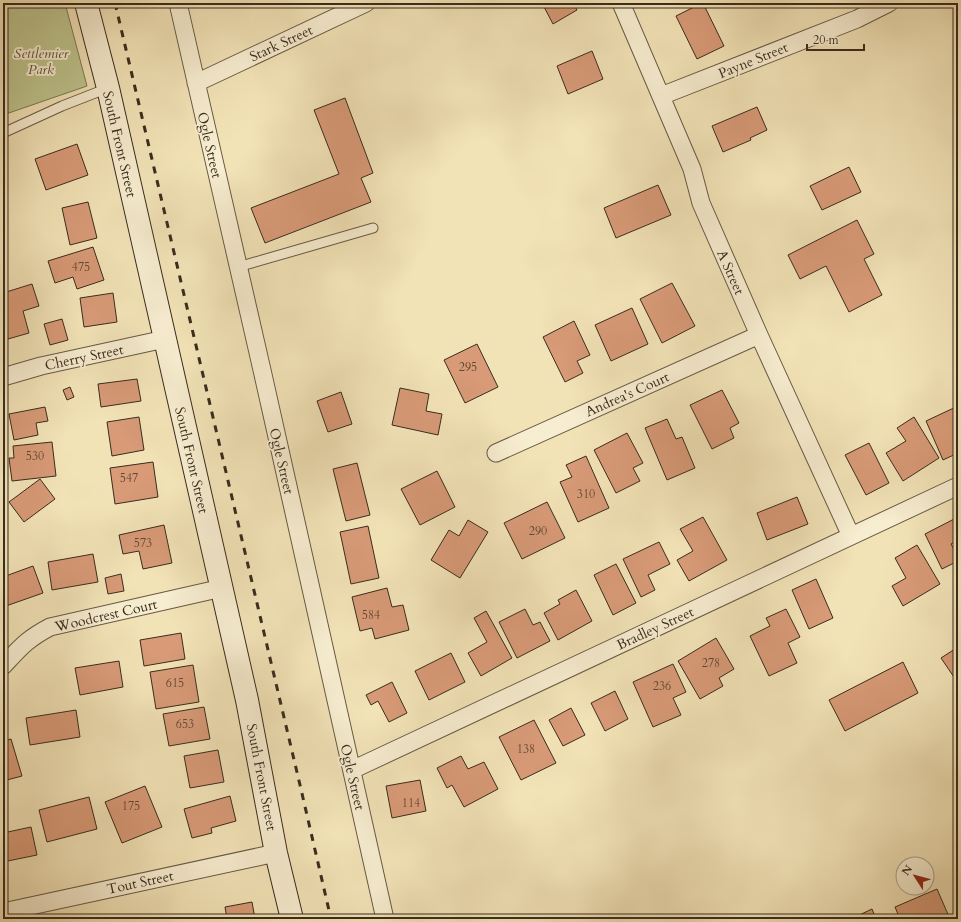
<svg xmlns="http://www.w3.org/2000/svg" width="961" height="922" font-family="Cardo,serif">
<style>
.green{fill:#bdc38d;stroke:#7b7856}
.building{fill:#d89a77;stroke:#392c1e}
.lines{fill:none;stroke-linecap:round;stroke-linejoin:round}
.service-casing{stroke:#675a44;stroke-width:11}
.minor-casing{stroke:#675a44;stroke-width:19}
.secondary-casing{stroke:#392c1e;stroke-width:24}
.service{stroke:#f7edd0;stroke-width:9}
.minor{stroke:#f7edd0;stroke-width:17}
.secondary{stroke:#f7edd0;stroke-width:22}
.rail{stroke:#392c1e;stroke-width:3;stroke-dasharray:7 7;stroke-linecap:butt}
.labels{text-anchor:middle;stroke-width:4;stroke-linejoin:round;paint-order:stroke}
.number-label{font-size:12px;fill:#614834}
.street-label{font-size:14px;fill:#392c1e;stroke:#f7edd0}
.park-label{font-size:14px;font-style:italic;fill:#5a523a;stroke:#f7edd0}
</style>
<rect width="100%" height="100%" fill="#f2e3b7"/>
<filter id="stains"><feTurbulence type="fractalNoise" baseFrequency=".005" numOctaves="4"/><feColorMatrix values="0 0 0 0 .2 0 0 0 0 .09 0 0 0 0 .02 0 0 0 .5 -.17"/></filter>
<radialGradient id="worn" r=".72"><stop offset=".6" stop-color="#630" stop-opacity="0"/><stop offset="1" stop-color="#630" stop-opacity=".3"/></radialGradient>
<path class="green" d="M3,3H65L87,86L3,115Z"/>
<path class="building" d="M542,3H573L577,10L553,24Z
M702,3H703L724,46L697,59L676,16Z
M592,51L603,79L568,94L557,66Z
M345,98L373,173L361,178L371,202L265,243L251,208L339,174L314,110Z
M757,107L767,130L750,138L751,140L723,152L712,126Z
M77,144L88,175L46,190L35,159Z
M849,167L861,192L822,210L810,186Z
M658,185L671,215L616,238L604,208Z
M88,202L97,238L70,245L62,208Z
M857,220L874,254L864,259L882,295L849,312L826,266L800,279L788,255Z
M93,247L104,280L77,289L73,277L55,283L48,261Z
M672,283L695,326L662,343L640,299Z
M32,284L39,306L23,311L29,333L8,339L3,321V293Z
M113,293L117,322L84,327L80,298Z
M632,308L648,344L611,361L595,325Z
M62,319L68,340L50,345L44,324Z
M574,321L590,355L577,361L583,373L565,382L543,337Z
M477,344L498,387L465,403L444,360Z
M137,379L141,401L101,407L98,384Z
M70,387L74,397L67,400L63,390Z
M400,388L429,394L426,411L442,414L438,435L392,425Z
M722,390L739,423L730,428L734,438L712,449L690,405Z
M341,392L352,424L328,432L317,401Z
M958,406V453L943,460L926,421Z
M45,407L48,421L36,423L38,435L14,440L9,414Z
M139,417L144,450L112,456L107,422Z
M914,417L939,458L903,481L886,453L906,441L897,428Z
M667,419L676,439L682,437L695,468L667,480L645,428Z
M627,433L643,463L633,468L640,481L616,493L594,450Z
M52,442L56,476L12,481L9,458H14L13,446Z
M869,443L889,483L866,495L845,455Z
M586,456L609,508L578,522L560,482L572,477L566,465Z
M153,462L158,497L115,504L110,468Z
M357,463L370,515L346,521L333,469Z
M437,471L455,507L420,525L401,489Z
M40,479L55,499L24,522L9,502Z
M797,497L808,524L767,540L757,513Z
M547,502L565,538L522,559L504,523Z
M703,517L727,560L689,581L677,560L693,551L680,529Z
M958,517V540L951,544L958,557V561L942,569L925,534Z
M468,520L488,532L460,578L431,560L449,530L459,536Z
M164,525L172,563L143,569L139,551L123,554L119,535Z
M368,526L379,578L351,584L340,532Z
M659,542L670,564L648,575L655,590L641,597L623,559Z
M917,545L940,584L903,606L892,586L906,578L895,558Z
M93,554L98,582L52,590L48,562Z
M616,564L636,603L613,615L594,575Z
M33,566L43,593L3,607V577Z
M121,574L124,591L108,594L105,578Z
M816,579L833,618L809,629L792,590Z
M387,588L392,607L403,605L409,630L375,639L372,628L360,631L352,597Z
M576,590L592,621L558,640L544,613L560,604L558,600Z
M525,609L533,625L540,622L550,641L517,658L499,622Z
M786,609L800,637L788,643L797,663L769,676L750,636L770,626L766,618Z
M486,611L512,658L481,676L468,653L487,642L474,618Z
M181,633L185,659L144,666L140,640Z
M716,638L734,669L719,678L723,686L700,699L678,661Z
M958,647V683L941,658Z
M451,653L465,682L429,700L415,671Z
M119,661L123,687L80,695L75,668Z
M903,662L918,693L845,731L829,700Z
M673,664L686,692L673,698L681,715L653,727L633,682Z
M193,665L199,702L156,709L150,672Z
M392,682L407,713L389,722L378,701L371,705L366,695Z
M615,691L628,719L605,731L591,703Z
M204,707L210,739L169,746L163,714Z
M571,708L585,735L563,746L549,720Z
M76,710L80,737L30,745L26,718Z
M534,720L556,763L521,780L499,737Z
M11,739L22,776L3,781V741Z
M218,750L224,782L190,788L184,756Z
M461,756L468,769L484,762L498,789L464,807L452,785L447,788L437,768Z
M420,780L426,811L392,818L386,786Z
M145,786L162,827L122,843L105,802Z
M230,796L236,821L211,828L212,833L192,838L184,809Z
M89,797L97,829L47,842L39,810Z
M31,827L37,855L3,862V833Z
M937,889L950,919H900L895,907Z
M252,902L255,919H227L225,907Z
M872,909L876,919H854L853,918Z"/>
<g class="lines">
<g class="service-casing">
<path id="service" d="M3,133L62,106L108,88
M238,267L373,228"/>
</g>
<g class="minor-casing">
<path id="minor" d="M178,3L262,370L385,919
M621,3L692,169L701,203L759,335L851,536
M196,83L366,3
M661,96L857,19L889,3
M3,377L41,366L165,339
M496,453L759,335
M3,666C20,648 27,639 50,627L222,588
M352,770L958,486
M3,912L276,853"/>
</g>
<g class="secondary-casing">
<path id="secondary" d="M86,3L108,88L247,700L276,853L292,919"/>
</g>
<use href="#service" class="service"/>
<use href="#minor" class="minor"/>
<use href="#secondary" class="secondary"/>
<path class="rail" d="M115,3L300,785L331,919"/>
</g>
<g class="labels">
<g class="number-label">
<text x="81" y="271">475</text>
<text x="468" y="371">295</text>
<text x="35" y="460">530</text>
<text x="129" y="482">547</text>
<text x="586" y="498">310</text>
<text x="538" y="535">290</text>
<text x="143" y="547">573</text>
<text x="371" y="619">584</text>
<text x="711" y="667">278</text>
<text x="175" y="687">615</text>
<text x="662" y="690">236</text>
<text x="185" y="728">653</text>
<text x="526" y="753">138</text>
<text x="411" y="807">114</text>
<text x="131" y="810">175</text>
</g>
<g class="street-label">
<text transform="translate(281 43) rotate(-25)" y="5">Stark Street</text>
<text transform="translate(753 60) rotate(-22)" y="5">Payne Street</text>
<text transform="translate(120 144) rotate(77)" y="5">South Front Street</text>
<text transform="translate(210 145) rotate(77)" y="5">Ogle Street</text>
<text transform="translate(731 272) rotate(66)" y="5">A Street</text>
<text transform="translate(84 357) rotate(-12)" y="5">Cherry Street</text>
<text transform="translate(627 394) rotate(-24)" y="5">Andrea's Court</text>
<text transform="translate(192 460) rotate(77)" y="5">South Front Street</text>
<text transform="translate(282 461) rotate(77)" y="5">Ogle Street</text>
<text transform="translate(106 615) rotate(-13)" y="5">Woodcrest Court</text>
<text transform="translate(655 628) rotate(-25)" y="5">Bradley Street</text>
<text transform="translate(262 777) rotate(79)" y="5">South Front Street</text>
<text transform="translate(353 777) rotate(77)" y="5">Ogle Street</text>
<text transform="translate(140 882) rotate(-12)" y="5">Tout Street</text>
</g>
<g class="park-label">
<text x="41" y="58">Settlemier<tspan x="41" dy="16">Park</tspan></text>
</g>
</g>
<rect width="961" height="922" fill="none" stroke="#f2e3b7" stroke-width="16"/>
<rect x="4" y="4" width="953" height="914" fill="none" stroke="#392c1e" stroke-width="2"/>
<rect x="8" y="8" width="945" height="906" fill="none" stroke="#392c1e"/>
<g transform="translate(915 876) rotate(306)"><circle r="19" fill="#f7edd0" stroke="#aba089"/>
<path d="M0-3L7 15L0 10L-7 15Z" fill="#8f2418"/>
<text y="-6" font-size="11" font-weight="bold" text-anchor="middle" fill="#392c1e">N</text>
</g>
<path d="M807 44v6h57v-6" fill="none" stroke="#392c1e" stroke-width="2"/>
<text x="813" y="44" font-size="12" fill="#392c1e" stroke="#f7edd0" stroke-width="3" paint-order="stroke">20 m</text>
<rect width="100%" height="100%" filter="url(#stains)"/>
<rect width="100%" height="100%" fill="url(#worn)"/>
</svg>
